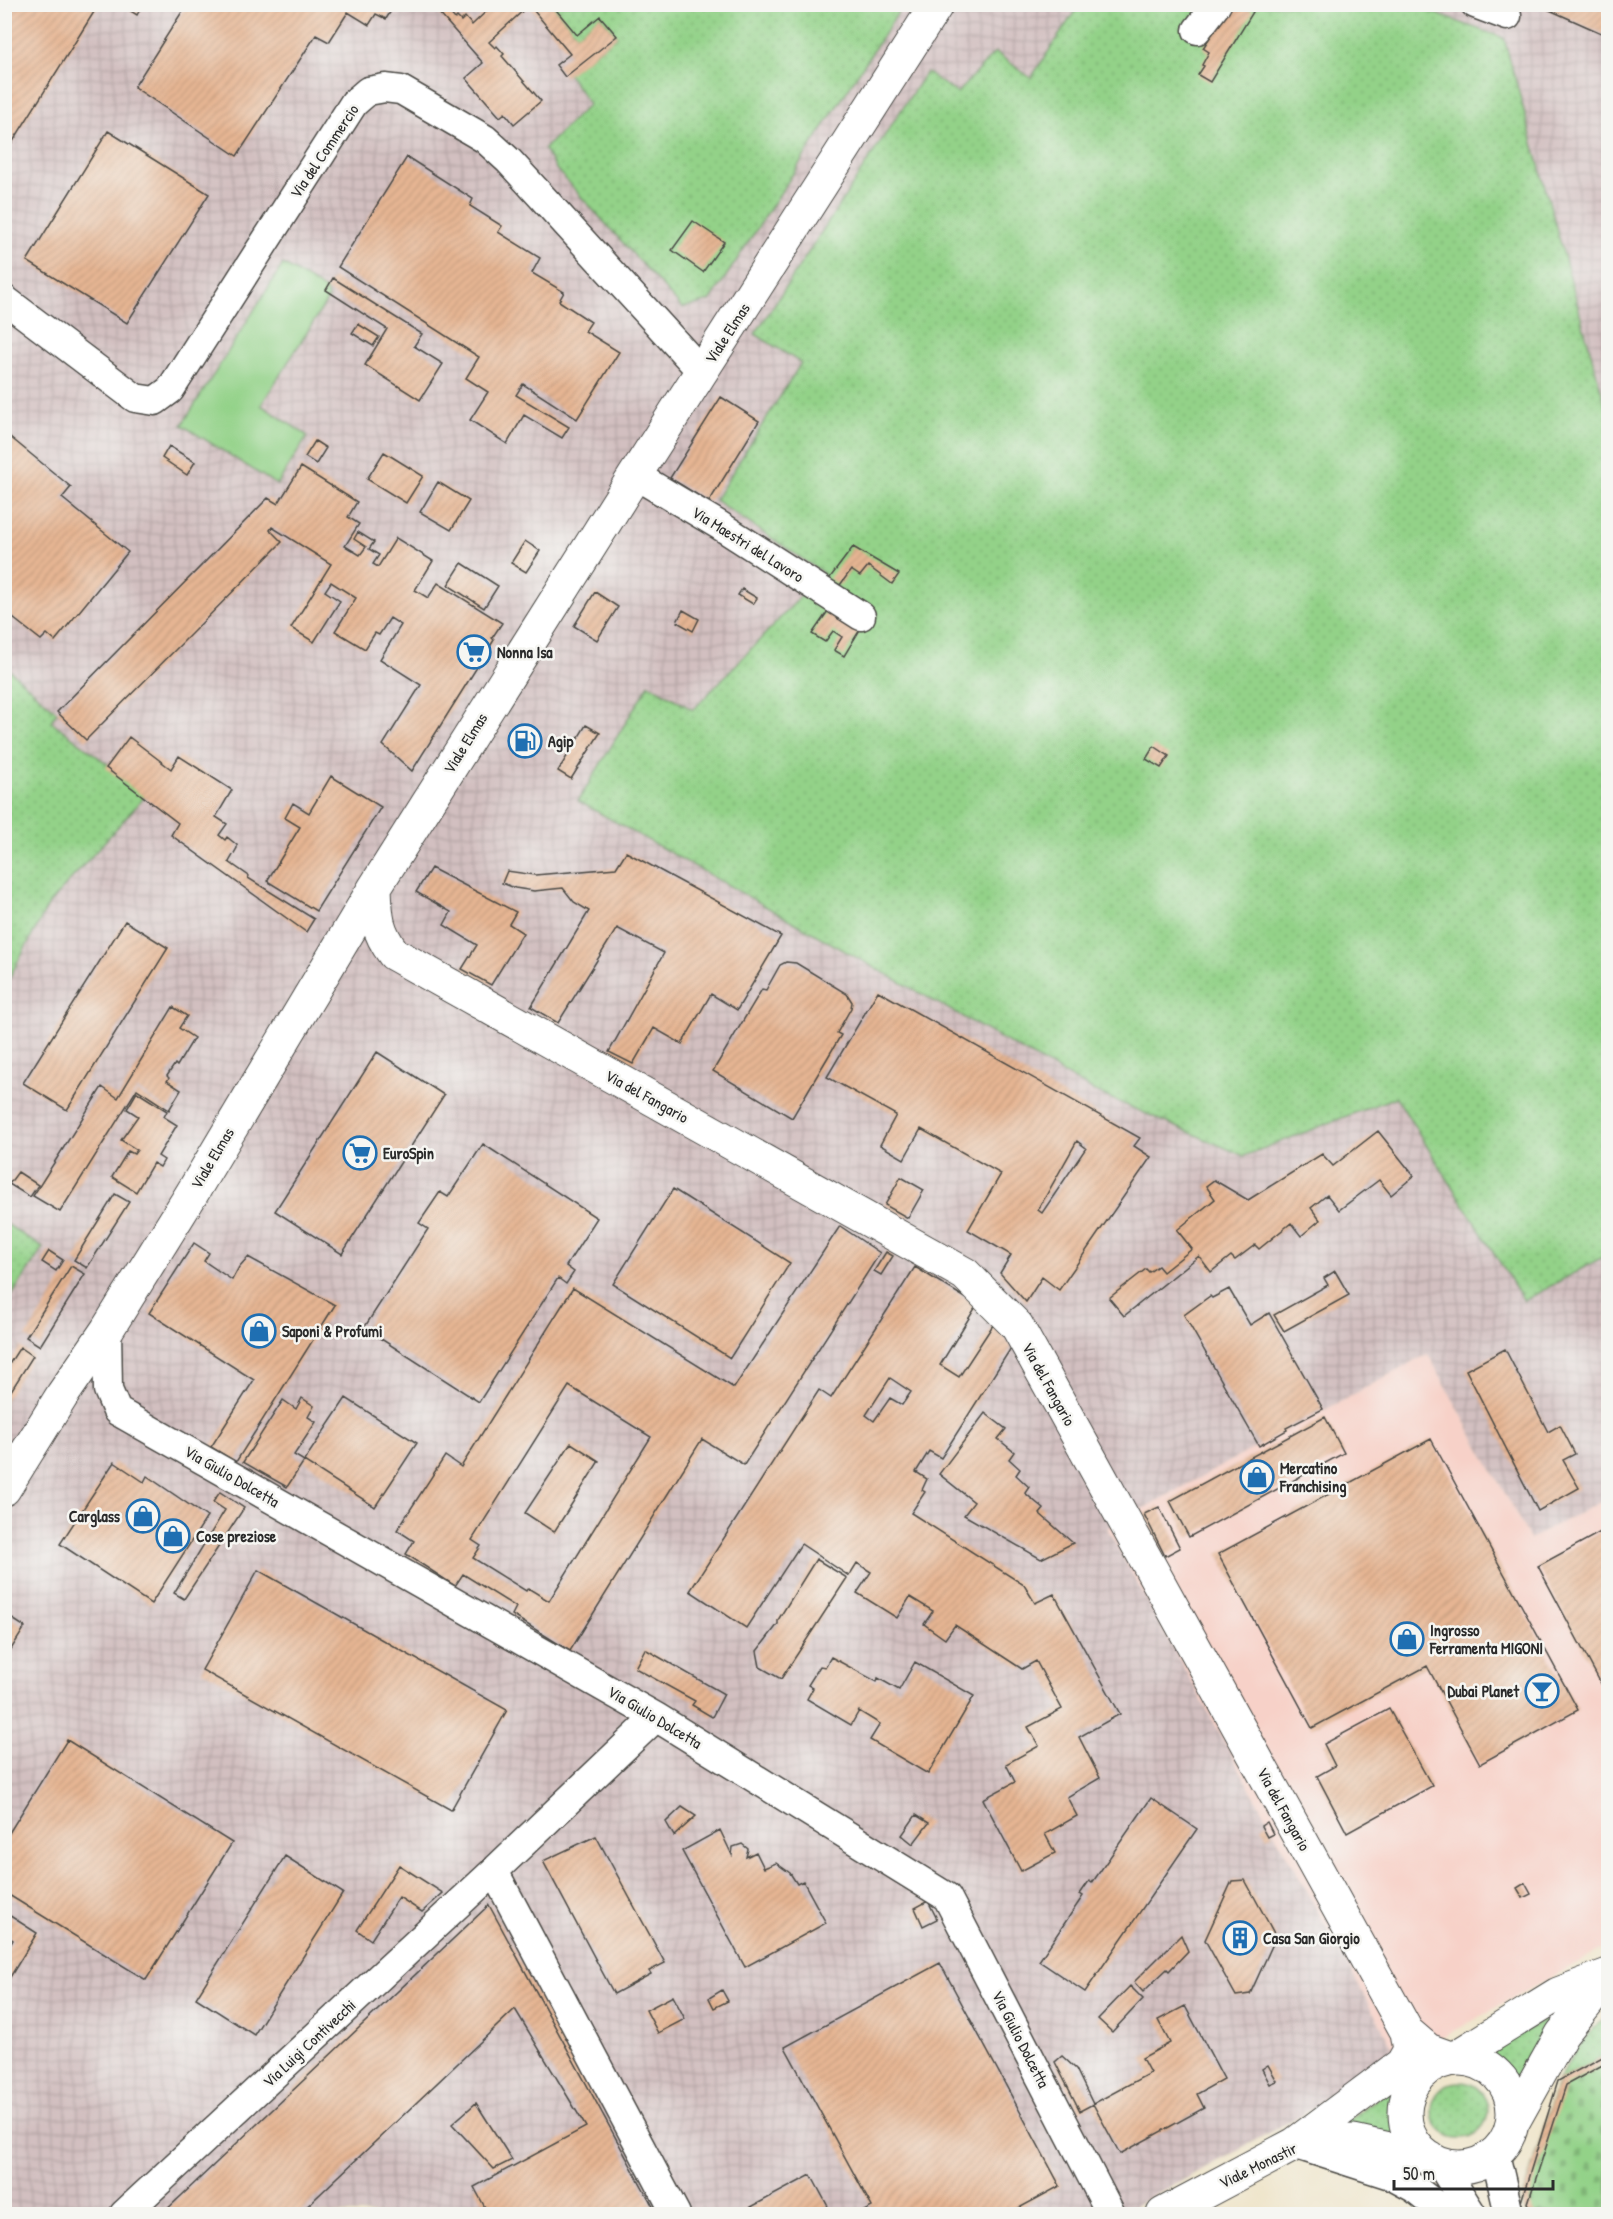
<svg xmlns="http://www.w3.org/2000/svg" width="1613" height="2219" font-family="'Patrick Hand',sans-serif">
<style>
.built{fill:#f7d1c8}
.industrial{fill:url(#industrial-grid)}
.grass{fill:url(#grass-dots);stroke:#5f7e5a;stroke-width:1.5}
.cemetery{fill:url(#cemetery-stones);stroke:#5f7e5a;stroke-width:1.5}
.garden{fill:#93d288;stroke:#5f7e5a;stroke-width:1.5}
.building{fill:url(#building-hatch);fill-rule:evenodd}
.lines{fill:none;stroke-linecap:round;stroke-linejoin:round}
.minor-casing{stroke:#484743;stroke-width:31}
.major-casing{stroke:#484743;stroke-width:35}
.minor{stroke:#fff;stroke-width:28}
.major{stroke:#fff;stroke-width:33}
.labels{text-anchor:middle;stroke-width:5;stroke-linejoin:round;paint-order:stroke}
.street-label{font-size:16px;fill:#2b2b2b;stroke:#f6f6f2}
.poi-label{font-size:16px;font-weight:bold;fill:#2b2b2b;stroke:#f6f6f2;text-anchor:start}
</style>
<defs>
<pattern id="industrial-grid" width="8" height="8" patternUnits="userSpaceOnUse" patternTransform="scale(1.5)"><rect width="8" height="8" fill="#d2bfc0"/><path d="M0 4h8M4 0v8" fill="none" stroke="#b4a4a5"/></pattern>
<pattern id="grass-dots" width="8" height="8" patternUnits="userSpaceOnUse" patternTransform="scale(1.5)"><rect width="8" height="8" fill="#93d288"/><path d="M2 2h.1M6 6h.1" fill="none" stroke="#7fb476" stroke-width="1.8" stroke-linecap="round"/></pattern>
<pattern id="cemetery-stones" width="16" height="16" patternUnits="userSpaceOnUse" patternTransform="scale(1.5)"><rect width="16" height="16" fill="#93d288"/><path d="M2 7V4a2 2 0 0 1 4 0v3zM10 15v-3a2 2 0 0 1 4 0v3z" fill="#7fb476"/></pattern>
<pattern id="building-hatch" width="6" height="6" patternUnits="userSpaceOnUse" patternTransform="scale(1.5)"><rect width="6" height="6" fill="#e6b593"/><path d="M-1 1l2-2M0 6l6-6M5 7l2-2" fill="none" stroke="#c59c7f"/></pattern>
</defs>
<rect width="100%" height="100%" fill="#f6f6f2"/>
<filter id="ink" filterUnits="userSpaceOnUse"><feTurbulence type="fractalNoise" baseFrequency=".0167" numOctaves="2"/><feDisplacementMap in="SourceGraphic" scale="12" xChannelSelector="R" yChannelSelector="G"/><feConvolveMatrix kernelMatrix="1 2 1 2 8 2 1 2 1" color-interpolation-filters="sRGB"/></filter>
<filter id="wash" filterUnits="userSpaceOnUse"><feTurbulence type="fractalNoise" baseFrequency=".008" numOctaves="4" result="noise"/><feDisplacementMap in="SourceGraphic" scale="24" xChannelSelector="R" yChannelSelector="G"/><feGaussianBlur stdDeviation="1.35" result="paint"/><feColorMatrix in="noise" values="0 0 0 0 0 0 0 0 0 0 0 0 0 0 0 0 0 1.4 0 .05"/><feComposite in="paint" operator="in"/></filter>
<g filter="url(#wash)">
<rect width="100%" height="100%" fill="#efe5cb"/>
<path class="built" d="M1428,1354L1530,1539L1608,1498V1946L1400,2061L1107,1528Z"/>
<path class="industrial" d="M5,5H552L577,35L600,16L617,36L568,74L590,104L710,301L903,5H1079L1031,78L957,93L925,73L755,333L801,363L716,500L823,573L693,711L649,684L578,801L1098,1093L1244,1156L1396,1097L1524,1301L1608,1254V1498L1530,1539L1428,1354L1107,1528L1400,2061L1120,2214H5L4,1306L43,1248L5,1223V986L49,904L147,794L50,721L57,711L5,666Z
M1411,5H1608V415L1504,39Z"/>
<path class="grass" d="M552,5H903L710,301L682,308L556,169L544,149L589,104L568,74L617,36L600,16L577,35Z
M1079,5H1411L1504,38L1608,415V1254L1524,1301L1396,1097L1244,1156L1098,1093L578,801L649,684L693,710L823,573L715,500L801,363L755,334L926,72L957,93L995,52L1031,78Z
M5,666L57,712L51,721L147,794L49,904L5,986Z
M5,1223L43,1248L5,1306Z
M1556,2014L1518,2084C1508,2071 1499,2060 1485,2051Z
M1608,2015V2054L1558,2081C1572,2055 1586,2033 1608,2015Z
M1402,2081C1395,2102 1392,2119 1404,2138L1339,2126Z
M1432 2110a28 28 0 1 1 56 0a28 28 0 1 1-56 0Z"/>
<path class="cemetery" d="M1608,2054V2214H1527L1521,2202L1558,2081Z"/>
<path class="garden" d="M283,264L326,290L328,299L261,405L308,436L277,485L182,425Z"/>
<g id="blocks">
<path class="building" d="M4,4H99L4,156Z
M125,4H143L137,15L124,7Z
M187,4H392L394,6L386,19L376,14L369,25L348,12L329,42L316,35L237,156L134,87Z
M431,4H442L455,19L457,17L461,21L465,17L472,25L494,4L552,5L577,35L600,16L617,36L565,77L556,65L570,54L529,5L489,42L495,48L497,46L504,54L502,56L541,101L514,124L505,113L500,117L466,78L483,63Z
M1231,4H1243L1253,12L1210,82L1198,75L1204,66L1202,65L1209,52L1203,48Z
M1536,4H1608V36Z
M108,131L209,194L127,323L27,261Z
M407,157L473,199L470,206L502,226L498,232L540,258L532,273L564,292L559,301L591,322L585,331L619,352L577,419L523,384L516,395L569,427L562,438L524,415L507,444L470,420L488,392L466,378L479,357L338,267Z
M693,221L724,242L703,272L672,250Z
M333,278L422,334L414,346L443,364L420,400L365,365L387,329L326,290Z
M358,324L379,337L373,346L352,333Z
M721,397L759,421L709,502L670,478Z
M4,432L71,487L62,498L128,552L55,641L47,634L41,640L4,611Z
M315,441L326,448L316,464L305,457Z
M169,446L195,462L187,475L162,458Z
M384,452L423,476L406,503L367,479Z
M301,467L357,502L348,517L359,524L345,546L360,555L366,547L354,539L358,532L374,542L369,549L379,555L373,564L378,567L396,538L433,561L415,590L428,598L438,583L502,623L492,638L494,640L412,771L383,745L421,685L380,659L401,625L390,618L379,635L375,633L365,649L335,631L356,598L331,582L325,591L340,601L314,642L291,628L331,564L272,527L270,530L282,542L86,740L57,712L268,498L278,504Z
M438,482L469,501L451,530L420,512Z
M525,541L540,551L526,572L511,563Z
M853,547L899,574L892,584L868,566L860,576L851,570L840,585L829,579Z
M462,563L498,586L484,608L448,585Z
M742,589L757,598L753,604L738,595Z
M595,592L618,607L597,640L574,626Z
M830,608L861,628L844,656L834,650L842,637L833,631L825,642L812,634Z
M683,610L699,619L693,631L677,622Z
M586,725L600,733L571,779L558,771Z
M129,737L171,769L179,756L232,790L216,817L227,824L219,835L225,840L227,837L237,845V848L229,862L249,876L248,878L314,919L306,932L171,835L178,823L106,768Z
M1154,746L1169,756L1161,768L1146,759Z
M331,776L381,807L316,911L267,881L300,827L285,818L293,803L309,813Z
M626,852L781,936L737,1010L711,994L682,1044L654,1028L633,1064L609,1052L664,953L617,928L558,1023L531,1007L589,911L574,902L563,888L534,891L515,888L502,883L507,871L535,875L616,868Z
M431,868L516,912L509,924L523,933L491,985L462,969L477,945L444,925L451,912L416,892Z
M125,921L168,948L67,1110L23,1083Z
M786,962L796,963L847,994L852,1002L851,1008L837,1033L841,1035L792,1118L713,1071L762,989L766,990L780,965Z
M878,991L1140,1138L1134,1146L1151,1157L1059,1290L1042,1277L1026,1302L1000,1273L1011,1255L968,1230L1001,1174L921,1129L904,1159L880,1145L896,1115L827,1077ZM1077,1141L1086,1148L1042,1213L1038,1210Z
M173,1007L187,1016L179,1028L194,1038L177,1066L175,1064L167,1076L169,1078L167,1081L181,1090L169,1110L137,1089L60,1212L33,1196L102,1087L118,1098Z
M377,1052L444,1095L342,1254L275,1211Z
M137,1092L167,1111L164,1117L177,1125L158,1156L164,1160L160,1167L153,1163L136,1192L112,1177L128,1151L134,1154L137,1150L121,1140L138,1116L127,1109Z
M1378,1131L1414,1176L1391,1195L1379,1180L1339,1210L1327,1195L1311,1208L1320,1220L1301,1236L1291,1223L1259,1249L1255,1245L1235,1260L1231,1256L1211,1272L1199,1256L1124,1316L1109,1298L1146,1269L1149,1272L1158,1266L1163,1272L1192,1249L1177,1230L1215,1199L1206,1186L1214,1180L1248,1200L1322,1154L1333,1166Z
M483,1144L597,1218L566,1266L574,1272L566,1284L558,1278L479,1402L364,1328L428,1229L419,1223L440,1192L448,1197Z
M18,1172L38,1185L30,1197L9,1184Z
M901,1177L924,1190L908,1218L885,1205Z
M673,1189L790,1263L730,1358L613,1284Z
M115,1194L129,1202L87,1268L74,1260Z
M840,1226L880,1253L744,1465L702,1439L570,1651L512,1615L516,1607L463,1574L455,1586L406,1554L414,1541L397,1530L445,1456L461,1467L573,1288L734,1388ZM569,1386L651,1437L549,1601L528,1588L526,1591L473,1558L481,1546L472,1540Z
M194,1243L209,1253L204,1261L232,1280L239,1267L248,1257L335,1305L236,1462L211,1447L254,1380L149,1313Z
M49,1251L63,1260L56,1271L42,1262Z
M886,1252L893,1256L881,1275L874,1271Z
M71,1266L85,1274L40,1346L26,1337Z
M915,1267L977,1305L940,1365L959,1377L993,1325L1004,1336L1011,1348L941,1458L929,1451L916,1472L927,1479L922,1490L925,1492L911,1513L1024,1585L1035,1603L1054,1594L1120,1714L1079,1737L1100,1778L1067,1797L1077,1816L1045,1834L1055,1853L1021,1871L983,1799L1015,1782L1006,1764L1039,1746L1028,1727L1062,1709L1036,1661L1022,1669L955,1625L945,1639L924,1624L933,1611L910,1597L897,1618L857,1593L871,1572L857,1563L849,1576L801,1544L746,1628L690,1591L819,1390L831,1398ZM890,1378L911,1392L902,1405L890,1398L874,1421L866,1415Z
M1335,1271L1349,1295L1284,1331L1274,1315L1328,1285L1324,1278Z
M1229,1289L1250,1325L1269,1313L1323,1409L1286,1428L1287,1430L1259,1446L1184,1315L1210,1296L1212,1298Z
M20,1347L33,1356L4,1402V1372Z
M1505,1349L1548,1432L1560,1425L1575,1454L1563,1460L1579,1488L1538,1511L1466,1370Z
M302,1398L314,1406L308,1417L316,1422L294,1455L304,1461L346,1398L417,1443L375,1507L304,1461L287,1487L243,1462L283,1400L296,1409Z
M985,1413L1006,1429L998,1439L1014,1452L1009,1459L1020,1469L1016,1475L1029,1487L1025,1493L1044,1509L1040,1514L1073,1543L1041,1559L964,1515L974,1502L939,1474Z
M1325,1417L1344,1453L1189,1537L1170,1501Z
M1431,1439L1578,1710L1480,1764L1427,1666L1312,1728L1218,1554Z
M571,1443L599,1461L554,1532L525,1513Z
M114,1462L144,1482L147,1476L207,1517L151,1604L60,1544Z
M220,1492L244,1508L184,1599L174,1593L225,1510L213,1502Z
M1159,1507L1180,1548L1165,1556L1144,1514Z
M1608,1528V1689L1605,1691L1538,1566Z
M816,1559L847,1578L781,1679L760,1667L757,1651L778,1624V1620Z
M258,1570L507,1710L451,1810L202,1670Z
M5,1614L25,1627L5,1659Z
M645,1649L724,1694L712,1717L692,1705L695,1701L635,1668Z
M831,1657L877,1682L878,1678L899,1690L915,1662L974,1696L928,1774L870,1740L880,1724L859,1711L851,1725L807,1699L813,1688L808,1685L820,1666L825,1667Z
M1389,1709L1432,1786L1347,1833L1317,1776L1335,1766L1324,1744Z
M67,1740L232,1843L146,1980L4,1892V1841Z
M1151,1798L1197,1829L1085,1992L1039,1961L1083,1896L1080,1894L1089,1881L1092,1883Z
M682,1807L696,1816L674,1836L666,1822Z
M916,1815L929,1823L913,1844L902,1835Z
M1267,1822L1273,1834L1267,1837L1261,1826Z
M720,1830L732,1855L733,1847L742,1844L748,1849L746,1857L756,1852L764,1868L776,1863L790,1873L797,1884L803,1881L826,1923L745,1967L682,1851Z
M596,1836L665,1963L649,1971L651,1974L614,1994L543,1861Z
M285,1856L343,1893L254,2035L196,1998Z
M399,1865L443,1893L422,1912L399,1897L371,1940L357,1930Z
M1245,1880L1276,1937L1250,1994L1236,1996L1205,1940L1232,1881Z
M1525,1883L1531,1894L1523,1898L1517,1888Z
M928,1901L937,1919L923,1926L915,1908Z
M489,1905L657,2214H485L488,2213L474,2187L586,2127L515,2009L299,2214H162Z
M4,1912L37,1933L4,1987V1955L13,1940L4,1934Z
M1181,1935L1188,1951L1169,1971L1167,1969L1143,1992L1134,1982Z
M940,1963L1060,2186L1008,2214H858L872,2207L785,2047Z
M1130,1986L1143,1999L1112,2032L1098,2019Z
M722,1990L728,2001L714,2008L709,1998Z
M673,1996L685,2019L658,2033L646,2010Z
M1185,2006L1224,2079L1197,2094L1204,2108L1120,2154L1093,2104L1080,2111L1055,2062L1062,2056L1076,2069L1093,2104L1150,2073L1142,2058L1170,2043L1158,2020Z
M1608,2054V2062L1566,2085L1528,2203L1535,2214H1527L1521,2202L1558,2081Z
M1268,2065L1277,2081L1270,2084L1262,2069Z
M476,2103L512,2160L494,2169L452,2124Z
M811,2175L832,2214H738Z"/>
</g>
</g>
<g filter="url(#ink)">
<use href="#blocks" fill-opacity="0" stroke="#484743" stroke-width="1.5"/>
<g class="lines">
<g class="minor-casing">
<path id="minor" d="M1475,4L1507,16
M1197,30L1217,4
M4,299L135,398L155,401L170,390L354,103L368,91L385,88L401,90L485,139L509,161L702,372
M635,475L719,525L861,616
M107,1330L108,1390L117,1411L656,1717L947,1897L1111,2214
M494,1871L676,2214
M1303,2147L1390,2175L1414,2188L1447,2214
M1495,2154L1509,2214
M1440,2163L1472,2214
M124,2214L494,1871L656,1717"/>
</g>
<g class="major-casing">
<path id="major" d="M375,887C376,916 376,930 394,954L965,1274L1017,1326L1407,2032L1428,2050L1453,2059
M4,1489L63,1394L107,1330L191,1195L375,887L635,475L937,4
M1453,2059L1558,1994L1608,1975
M1405 2113a54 54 0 1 1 108 0a54 54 0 1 1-108 0Z
M1513,2122L1562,2034L1608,1977
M1295,2144L1402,2064L1410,2050L1407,2032
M1163,2214L1295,2144L1354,2141L1430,2158"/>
</g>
<use href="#minor" class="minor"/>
<use href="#major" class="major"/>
</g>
</g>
<defs>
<g id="supermarket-ring" transform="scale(1.725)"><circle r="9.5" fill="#f6f6f2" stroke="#1f6fb2" stroke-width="1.5"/><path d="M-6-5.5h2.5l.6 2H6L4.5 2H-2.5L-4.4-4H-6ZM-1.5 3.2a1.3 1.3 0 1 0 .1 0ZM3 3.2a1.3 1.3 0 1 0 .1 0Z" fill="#1f6fb2"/></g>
<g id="fuel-ring" transform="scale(1.725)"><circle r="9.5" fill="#f6f6f2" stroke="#1f6fb2" stroke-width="1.5"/><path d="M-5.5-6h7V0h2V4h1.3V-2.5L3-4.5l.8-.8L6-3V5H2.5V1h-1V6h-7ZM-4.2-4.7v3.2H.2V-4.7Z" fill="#1f6fb2"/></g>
<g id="shop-ring" transform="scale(1.725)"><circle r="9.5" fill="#f6f6f2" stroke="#1f6fb2" stroke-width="1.5"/><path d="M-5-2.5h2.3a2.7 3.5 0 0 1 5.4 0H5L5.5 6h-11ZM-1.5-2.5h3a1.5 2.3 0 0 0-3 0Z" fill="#1f6fb2"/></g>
<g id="bar-ring" transform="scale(1.725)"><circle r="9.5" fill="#f6f6f2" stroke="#1f6fb2" stroke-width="1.5"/><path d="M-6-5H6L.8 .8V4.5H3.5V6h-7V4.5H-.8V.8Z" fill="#1f6fb2"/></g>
<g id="building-ring" transform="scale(1.725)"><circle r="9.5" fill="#f6f6f2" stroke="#1f6fb2" stroke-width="1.5"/><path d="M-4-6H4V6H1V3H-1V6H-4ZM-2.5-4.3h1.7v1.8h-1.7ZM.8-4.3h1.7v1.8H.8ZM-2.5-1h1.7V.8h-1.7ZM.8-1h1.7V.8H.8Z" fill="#1f6fb2"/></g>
</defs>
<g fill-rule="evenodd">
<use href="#supermarket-ring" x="474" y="652"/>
<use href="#fuel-ring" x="525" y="741"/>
<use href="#supermarket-ring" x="360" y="1153"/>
<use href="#shop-ring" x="259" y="1331"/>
<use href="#shop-ring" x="1257" y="1477"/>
<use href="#shop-ring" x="143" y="1516"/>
<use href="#shop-ring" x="173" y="1536"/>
<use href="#shop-ring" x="1407" y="1639"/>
<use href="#bar-ring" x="1542" y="1691"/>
<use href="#building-ring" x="1240" y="1938"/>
</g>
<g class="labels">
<g class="street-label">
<text transform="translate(324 151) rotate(-56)" y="6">Via del Commercio</text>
<text transform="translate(727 333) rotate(-57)" y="6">Viale Elmas</text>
<text transform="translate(748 544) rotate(32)" y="6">Via Maestri del Lavoro</text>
<text transform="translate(465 743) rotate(-58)" y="6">Viale Elmas</text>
<text transform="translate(647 1096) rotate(29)" y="6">Via del Fangario</text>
<text transform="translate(212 1158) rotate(-59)" y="6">Viale Elmas</text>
<text transform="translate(1049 1384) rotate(61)" y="6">Via del Fangario</text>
<text transform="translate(232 1476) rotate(30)" y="6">Via Giulio Dolcetta</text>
<text transform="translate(655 1717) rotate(31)" y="6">Via Giulio Dolcetta</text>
<text transform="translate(1284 1809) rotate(61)" y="6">Via del Fangario</text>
<text transform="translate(1021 2039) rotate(63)" y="6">Via Giulio Dolcetta</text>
<text transform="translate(309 2043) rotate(-43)" y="6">Via Luigi Contivecchi</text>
<text transform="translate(1258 2165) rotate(-26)" y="6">Viale Monastir</text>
</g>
<g class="poi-label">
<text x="497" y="658">Nonna Isa</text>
<text x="548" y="747">Agip</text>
<text x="383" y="1159">EuroSpin</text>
<text x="282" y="1337">Saponi &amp; Profumi</text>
<text x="1280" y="1474">Mercatino<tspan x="1280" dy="18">Franchising</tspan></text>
<text x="120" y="1522" text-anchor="end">Carglass</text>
<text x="196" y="1542">Cose preziose</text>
<text x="1430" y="1636">Ingrosso<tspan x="1430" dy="18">Ferramenta MIGONI</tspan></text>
<text x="1519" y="1697" text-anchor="end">Dubai Planet</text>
<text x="1263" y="1944">Casa San Giorgio</text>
</g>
</g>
<rect width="1613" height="2219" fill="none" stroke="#f6f6f2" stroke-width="24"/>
<path d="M1394 2180v9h159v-9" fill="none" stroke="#2b2b2b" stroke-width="3"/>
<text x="1403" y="2180" font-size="18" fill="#2b2b2b" stroke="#f6f6f2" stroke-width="4.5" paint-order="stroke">50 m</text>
</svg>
